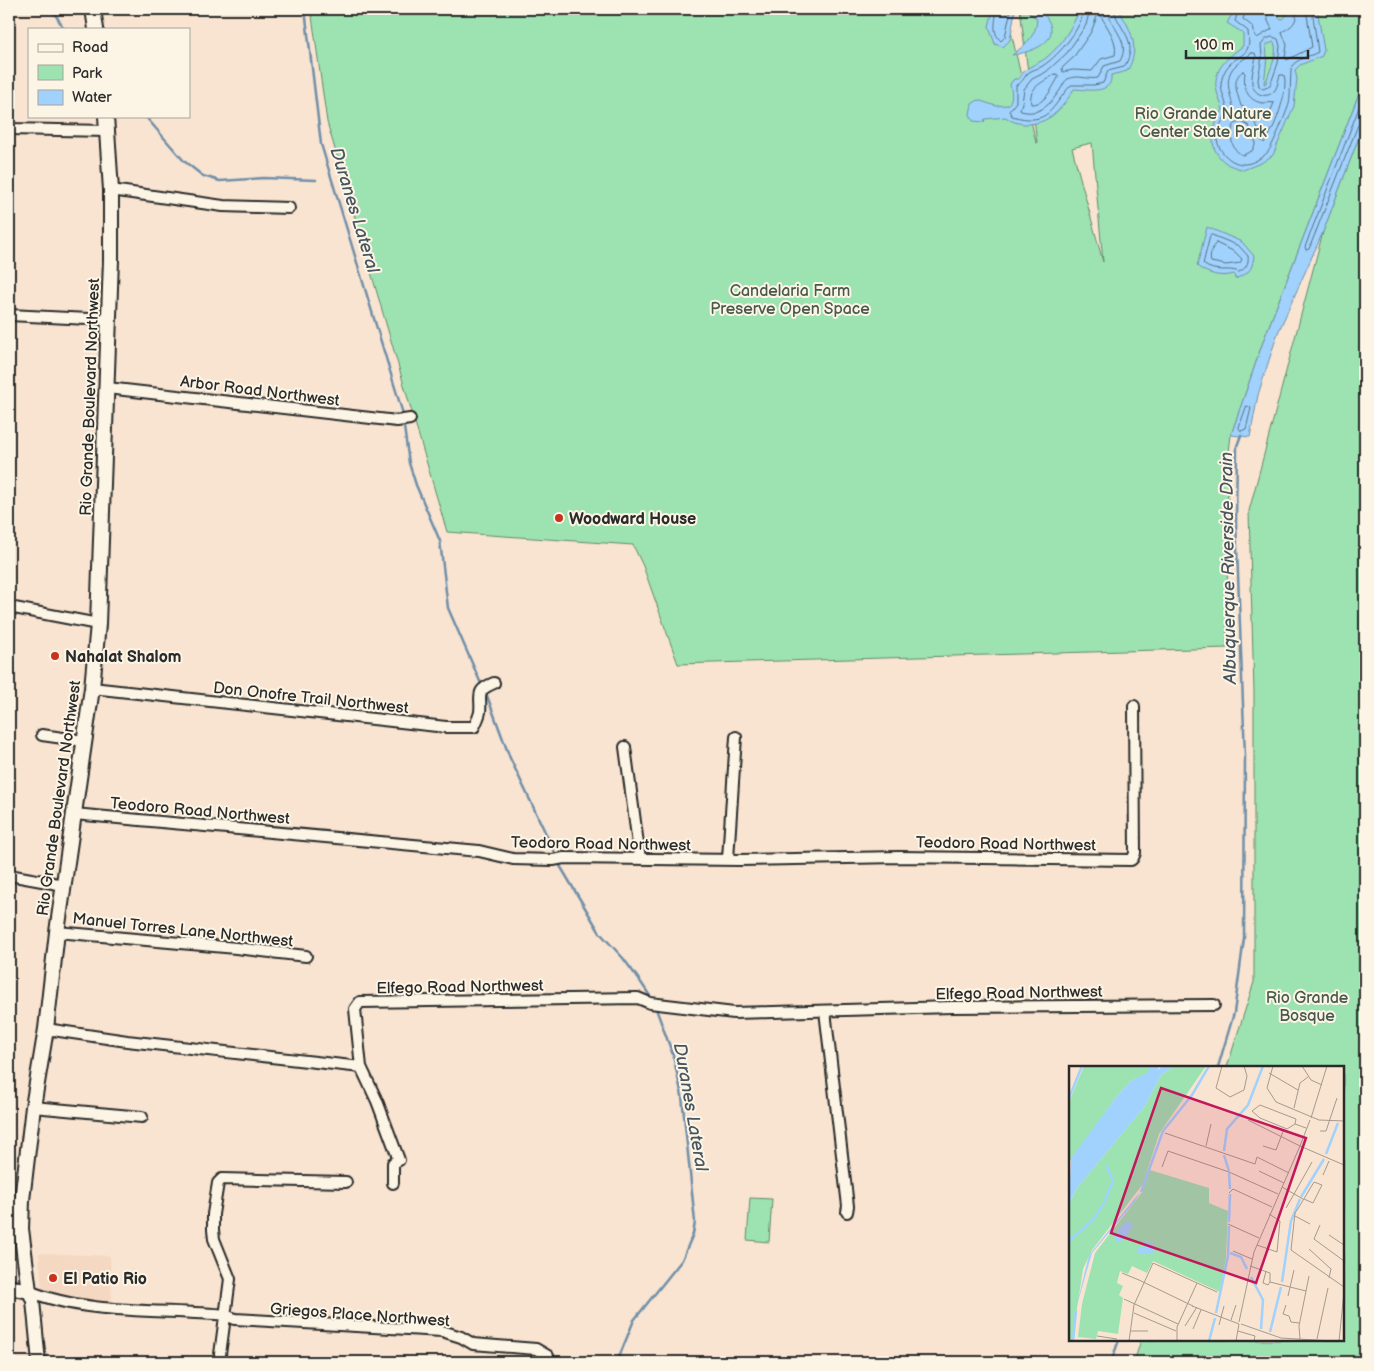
<svg xmlns="http://www.w3.org/2000/svg" width="1374" height="1371" font-family="'Balsamiq Sans',sans-serif">
<style>
.built{fill:#f5d8c1}
.green{fill:#9ce3b1;stroke:#64876e;fill-rule:evenodd}
.water{fill:#a0d2fd;stroke:#718fa9;fill-rule:evenodd}
.lines{fill:none;stroke-linecap:round;stroke-linejoin:round}
.shore{stroke:#5a6e7f;stroke-width:1}
.stream{stroke:#718fa9;stroke-width:2.5}
.minor-casing{stroke:#2b2b2b;stroke-width:14}
.tertiary-casing{stroke:#2b2b2b;stroke-width:16}
.secondary-casing{stroke:#2b2b2b;stroke-width:18}
.minor{stroke:#fcf5e5;stroke-width:10}
.tertiary{stroke:#fcf5e5;stroke-width:12}
.secondary{stroke:#fcf5e5;stroke-width:14}
.poi-dot{fill:#c8321e;stroke:#fcf5e5;stroke-width:2}
.labels{text-anchor:middle;stroke-width:4;stroke-linejoin:round;paint-order:stroke}
.park-label{font-size:16px;fill:#47594c;stroke:#fcf5e5}
.street-label{font-size:16px;fill:#2b2b2b;stroke:#fcf5e5}
.poi-label{font-size:16px;font-weight:bold;fill:#2b2b2b;stroke:#fcf5e5;text-anchor:start}
.water-label{font-size:18px;font-style:italic;fill:#485560;stroke:#fcf5e5}
.inset-river{fill:none;stroke:#a0d2fd;stroke-width:2.5}
.inset-road{fill:none;stroke:#a69a8e;stroke-width:1}
.view{fill:#c2185b;fill-opacity:0.15;stroke:#c2185b;stroke-width:2.5}
.inset-edge{fill:none;stroke:#2b2b2b;stroke-width:2.5}
</style>
<rect width="100%" height="100%" fill="#f8e4d0"/>
<filter id="ink" filterUnits="userSpaceOnUse"><feTurbulence type="fractalNoise" baseFrequency=".02" numOctaves="2"/><feDisplacementMap in="SourceGraphic" scale="10" xChannelSelector="R" yChannelSelector="G"/><feConvolveMatrix kernelMatrix="1 2 1 2 8 2 1 2 1" color-interpolation-filters="sRGB"/></filter>
<g filter="url(#ink)">
<path class="built" d="M39,1253L110,1256L112,1305L100,1303L42,1289Z"/>
<path class="green" d="M311,9H1006L1036,143H1037L1020,9H1365V78L1264,339L1231,435L1228,461L1227,648L678,664L643,566L633,545L447,532L327,122ZM1091,143H1092L1103,262L1072,148Z
M1365,121V1362H1134L1141,1340H1343V1067H1227L1254,982V692L1249,511L1323,232Z
M750,1198L772,1199L769,1242L747,1240Z"/>
<path class="water" d="M993,9H1039C1068,37 1039,51 1012,55C1025,45 1036,37 1037,19L1027,11H1015L1010,40L1003,47L995,44L989,27Z
M1080,9H1118C1131,29 1141,49 1127,71L1111,75C1111,78 1111,81 1110,83C1104,94 1083,89 1074,89C1062,109 1049,125 1024,124C1018,123 1011,122 1006,117L985,119L984,122L973,121L970,114L972,104L978,100L996,106L1008,105C1013,99 1012,92 1010,84L1014,79H1019C1026,65 1035,66 1046,58C1062,45 1072,27 1080,9Z
M1235,9H1279V18L1283,19L1286,16L1285,9H1317L1324,50L1322,56L1300,65L1295,70L1297,79L1294,106L1273,155L1261,163L1243,170C1239,168 1233,167 1229,165C1206,151 1211,128 1223,110C1221,103 1217,94 1216,87C1214,67 1230,56 1243,46V33L1227,23ZM1274,42C1279,55 1269,70 1266,83L1264,84L1267,57L1266,45Z
M1365,78V121L1323,232L1277,335L1258,395L1250,437L1231,435L1264,339Z
M1207,227L1242,242L1254,256C1252,271 1249,273 1235,279L1234,274C1221,278 1207,274 1197,266Z"/>
<g class="lines">
<path class="shore" d="M997,9C996,20 991,32 1001,41L1005,37L1011,9
M1084,9C1082,28 1060,54 1044,65C1039,69 1032,69 1027,74C1023,79 1023,82 1016,85V102L1009,111L1012,116C1050,127 1051,107 1071,85H1094L1103,83L1108,71L1124,67C1141,40 1117,29 1114,9
M1090,9L1086,25L1067,53L1046,72L1032,79L1024,89L1022,103L1020,109L1021,111C1039,116 1050,105 1060,90C1063,86 1064,80 1070,78C1079,75 1089,80 1098,78L1104,66L1120,61C1132,40 1109,28 1108,9
M1239,9L1235,21L1248,31C1248,36 1250,43 1248,47C1245,59 1224,58 1221,84C1221,92 1226,102 1228,111C1224,120 1216,128 1217,139C1218,151 1231,164 1243,164C1250,165 1262,158 1267,153C1272,148 1287,111 1289,104C1291,97 1290,68 1292,66C1298,58 1309,57 1318,52L1312,9
M1246,9L1243,19L1253,27L1255,36L1257,38L1272,29L1268,21L1267,9
M1296,9C1298,23 1292,26 1282,32L1287,45L1285,58L1287,60L1312,47L1306,9
M1098,15L1101,16C1107,28 1118,40 1115,55L1101,59L1092,71L1073,70L1063,72L1062,68L1073,58L1091,32Z
M1273,37L1278,39L1280,46L1278,63L1270,86L1263,89L1259,86L1258,80L1262,56L1261,45L1266,39Z
M1252,53H1255L1256,56C1255,64 1251,74 1252,83C1253,95 1268,100 1275,90C1278,86 1278,80 1280,75H1284C1289,90 1274,132 1264,143L1262,141C1258,132 1258,120 1246,116C1242,115 1238,116 1234,115C1234,100 1222,83 1233,68C1238,62 1246,58 1252,53Z
M1243,71L1245,73C1243,86 1246,100 1262,103C1266,103 1270,102 1274,103L1266,122L1263,121L1255,112L1241,106C1238,95 1230,79 1243,71Z
M1055,74L1058,75V78C1052,88 1045,105 1031,104C1028,86 1043,83 1055,74Z
M1365,92L1305,247L1306,250L1309,249L1358,125L1361,122H1365
M1242,122L1249,126L1256,143L1252,151L1243,155C1231,151 1228,133 1235,124Z
M1212,235L1239,246L1248,256C1249,263 1246,269 1239,272C1228,267 1216,274 1203,264L1210,236Z
M1216,243L1235,252L1242,259L1240,263L1226,265L1211,262C1209,257 1212,246 1216,243Z
M1247,406L1251,408L1246,429L1241,431L1239,428Z"/>
<path class="stream" d="M52,9L64,29
M305,9L321,144L403,414
M145,116L184,161L203,176L220,181L264,178L316,180
M404,427L409,463L416,485L440,541L448,608L482,686
M486,693L510,758L556,855
M559,864L600,933L623,958L640,981L652,999
M1218,1067L1234,1013L1244,938L1245,756L1236,522L1237,446L1241,435
M617,1362L634,1320L682,1260L693,1234L695,1222L682,1096L673,1055L655,1006
M1111,1362L1119,1340"/>
<g class="minor-casing">
<path id="minor" d="M9,129L107,131
M111,190L223,206L289,208
M9,315L109,320
M107,388L397,421L410,419
M9,607L98,624
M92,688L446,727H474C476,723 479,717 480,712C482,696 474,691 494,683
M42,735L84,741
M625,747L640,859
M74,814L479,851L513,859L553,860L564,858L739,860L899,857L1131,860L1133,858L1135,853L1134,706
M728,859L736,737
M9,875L64,885
M57,932L236,948L306,956
M825,1011L848,1206L847,1212
M46,1029L127,1041L361,1067L355,1009L360,1002L638,998L650,1003L734,1013L952,1007L1214,1005
M361,1067L377,1101L399,1160L393,1163V1183
M33,1107L142,1117
M29,1291C86,1315 163,1309 226,1315L235,1319L442,1331L461,1337L473,1344L536,1349L548,1356
M219,1362L230,1279L214,1239L213,1230V1214L218,1183L222,1179L346,1182"/>
</g>
<g class="tertiary-casing">
<path id="tertiary" d="M29,1291L33,1301L39,1362"/>
</g>
<g class="secondary-casing">
<path id="secondary" d="M93,9L96,29
M9,1287L29,1291L21,1229L22,1200L33,1107L46,1029L57,932L92,688L98,624L111,260V190L106,116"/>
</g>
<use href="#minor" class="minor"/>
<use href="#tertiary" class="tertiary"/>
<use href="#secondary" class="secondary"/>
</g>
</g>
<g class="poi-dot">
<circle cx="559" cy="518" r="5"/>
<circle cx="55" cy="656" r="5"/>
<circle cx="53" cy="1278" r="5"/>
</g>
<g class="labels">
<g class="park-label">
<text x="1203" y="119">Rio Grande Nature<tspan x="1203" dy="18">Center State Park</tspan></text>
<text x="790" y="296">Candelaria Farm<tspan x="790" dy="18">Preserve Open Space</tspan></text>
<text x="1307" y="1003">Rio Grande<tspan x="1307" dy="18">Bosque</tspan></text>
</g>
<g class="street-label">
<text transform="translate(260 390) rotate(7)" y="6">Arbor Road Northwest</text>
<text transform="translate(89 397) rotate(-88)" y="6">Rio Grande Boulevard Northwest</text>
<text transform="translate(311 697) rotate(6)" y="6">Don Onofre Trail Northwest</text>
<text transform="translate(58 798) rotate(-82)" y="6">Rio Grande Boulevard Northwest</text>
<text transform="translate(200 810) rotate(5)" y="6">Teodoro Road Northwest</text>
<text transform="translate(601 843) rotate(1)" y="6">Teodoro Road Northwest</text>
<text transform="translate(1006 843) rotate(1)" y="6">Teodoro Road Northwest</text>
<text transform="translate(183 929) rotate(6)" y="6">Manuel Torres Lane Northwest</text>
<text transform="translate(460 986) rotate(-1)" y="6">Elfego Road Northwest</text>
<text transform="translate(1019 992) rotate(-1)" y="6">Elfego Road Northwest</text>
<text transform="translate(360 1314) rotate(4)" y="6">Griegos Place Northwest</text>
</g>
<g class="poi-label">
<text x="569" y="524">Woodward House</text>
<text x="65" y="662">Nahalat Shalom</text>
<text x="63" y="1284">El Patio Rio</text>
</g>
<g class="water-label">
<text transform="translate(355 210) rotate(73)" y="6">Duranes Lateral</text>
<text transform="translate(1228 568) rotate(-91)" y="6">Albuquerque Riverside Drain</text>
<text transform="translate(691 1107) rotate(80)" y="6">Duranes Lateral</text>
</g>
</g>
<g transform="translate(1069 1066)">
<rect width="275" height="275" fill="#f8e4d0"/>
<path d="M15,0H82L79,7L63,14L48,30L0,96V36ZM106,0H137L90,68L74,118L23,184L14,203L3,275H0V138L8,122L76,40L92,9ZM81,104L140,122V137L159,145L157,192L151,226L84,195L78,207L63,200L59,208L51,205L48,217L54,220L50,229L54,232L49,268L29,265L27,273L9,271L13,238L26,187L73,126Z" fill="#9ce3b1"/>
<path d="M82,0H91L88,5L93,0H106L92,9L76,40L8,122L0,138L2,92L48,30L63,14L78,7ZM71,126L66,135L23,187L6,246L20,189ZM58,155L64,158L58,170L50,176L45,174L49,164ZM78,175H82L79,179L84,176V187H68L69,181L74,182Z" fill="#a0d2fd"/>
<path class="inset-river" d="M0,32L13,0M155,85L158,63L179,39L194,0M257,88L269,57M155,89L160,105M160,107L161,123M72,126L94,65L123,29L140,0M232,131L255,93M160,156L161,128M0,175L24,154L35,137L44,115L37,99M161,187L172,191L178,203M182,211L194,234L192,263M213,216L222,155L231,133M147,247L159,190L160,160M201,266L212,221M4,275L7,245M140,275L146,252"/>
<path class="inset-road" d="M153,0L147,22L161,31L175,24L178,10L175,0M204,0L198,22L207,36L250,54L275,55M233,0L242,14L253,19M200,7L229,24M225,42L231,17L239,11M242,52L258,0M179,54L231,80L241,54M226,58L227,53L191,39L183,45L191,52L218,63L226,58L237,62M251,65H257L268,32M96,67L186,98L188,91L220,107M137,80L142,58M194,80L207,84L215,63M93,101L99,85L160,106L209,128M190,105L215,117M254,109L260,95M213,121L234,133M160,127L164,123L203,141M225,128L243,96M235,133L244,137L253,119L245,116L230,141L226,147L222,184L275,221M217,142L225,128M226,150L241,158M159,158L190,172M251,159L245,173L275,195M260,169L275,179M188,179L208,186L211,155L200,148M240,183L262,203L260,212M164,185L183,193M181,200L201,207V216M197,205L194,217L199,219L201,216M53,207L70,214M70,214L124,240M201,216L237,225M219,230L225,204M55,233L109,258M217,239L214,248L220,250L222,256L230,257M123,240L170,258M65,247L107,265M162,254L167,239M170,256L185,186L231,80L275,99M172,258L212,272L263,275M150,259L155,240M116,260L128,241M124,263L132,244M62,265H79M169,265L186,270L185,275M28,270L48,273M231,273L230,260L240,210M248,273L259,222M60,275L65,239L84,197L148,226M108,275V261L128,217M167,275L170,258M270,275L275,226"/>
<path class="view" d="M92,22L237,72L187,217L42,167Z"/>
<rect width="275" height="275" class="inset-edge"/>
</g>
<rect width="1374" height="1371" fill="none" stroke="#fcf5e5" stroke-width="30"/>
<rect x="15" y="15" width="1344" height="1341" fill="none" stroke="#2b2b2b" stroke-width="2" filter="url(#ink)"/>
<rect x="28" y="28" width="162" height="90" fill="#fcf5e5" stroke="#a8a49b"/>
<rect x="38" y="44" width="25" height="8" fill="#fcf5e5" stroke="#a8a49b"/>
<text x="72" y="52" font-size="15" fill="#2b2b2b">Road</text>
<rect x="38" y="65" width="25" height="15" fill="#9ce3b1" stroke="#a8a49b"/>
<text x="72" y="78" font-size="15" fill="#2b2b2b">Park</text>
<rect x="38" y="90" width="25" height="15" fill="#a0d2fd" stroke="#a8a49b"/>
<text x="72" y="102" font-size="15" fill="#2b2b2b">Water</text>
<path d="M1186 50v8h122v-8" fill="none" stroke="#2b2b2b" stroke-width="2.5"/>
<text x="1194" y="50" font-size="15" fill="#2b2b2b" stroke="#fcf5e5" stroke-width="4" paint-order="stroke">100 m</text>
</svg>
